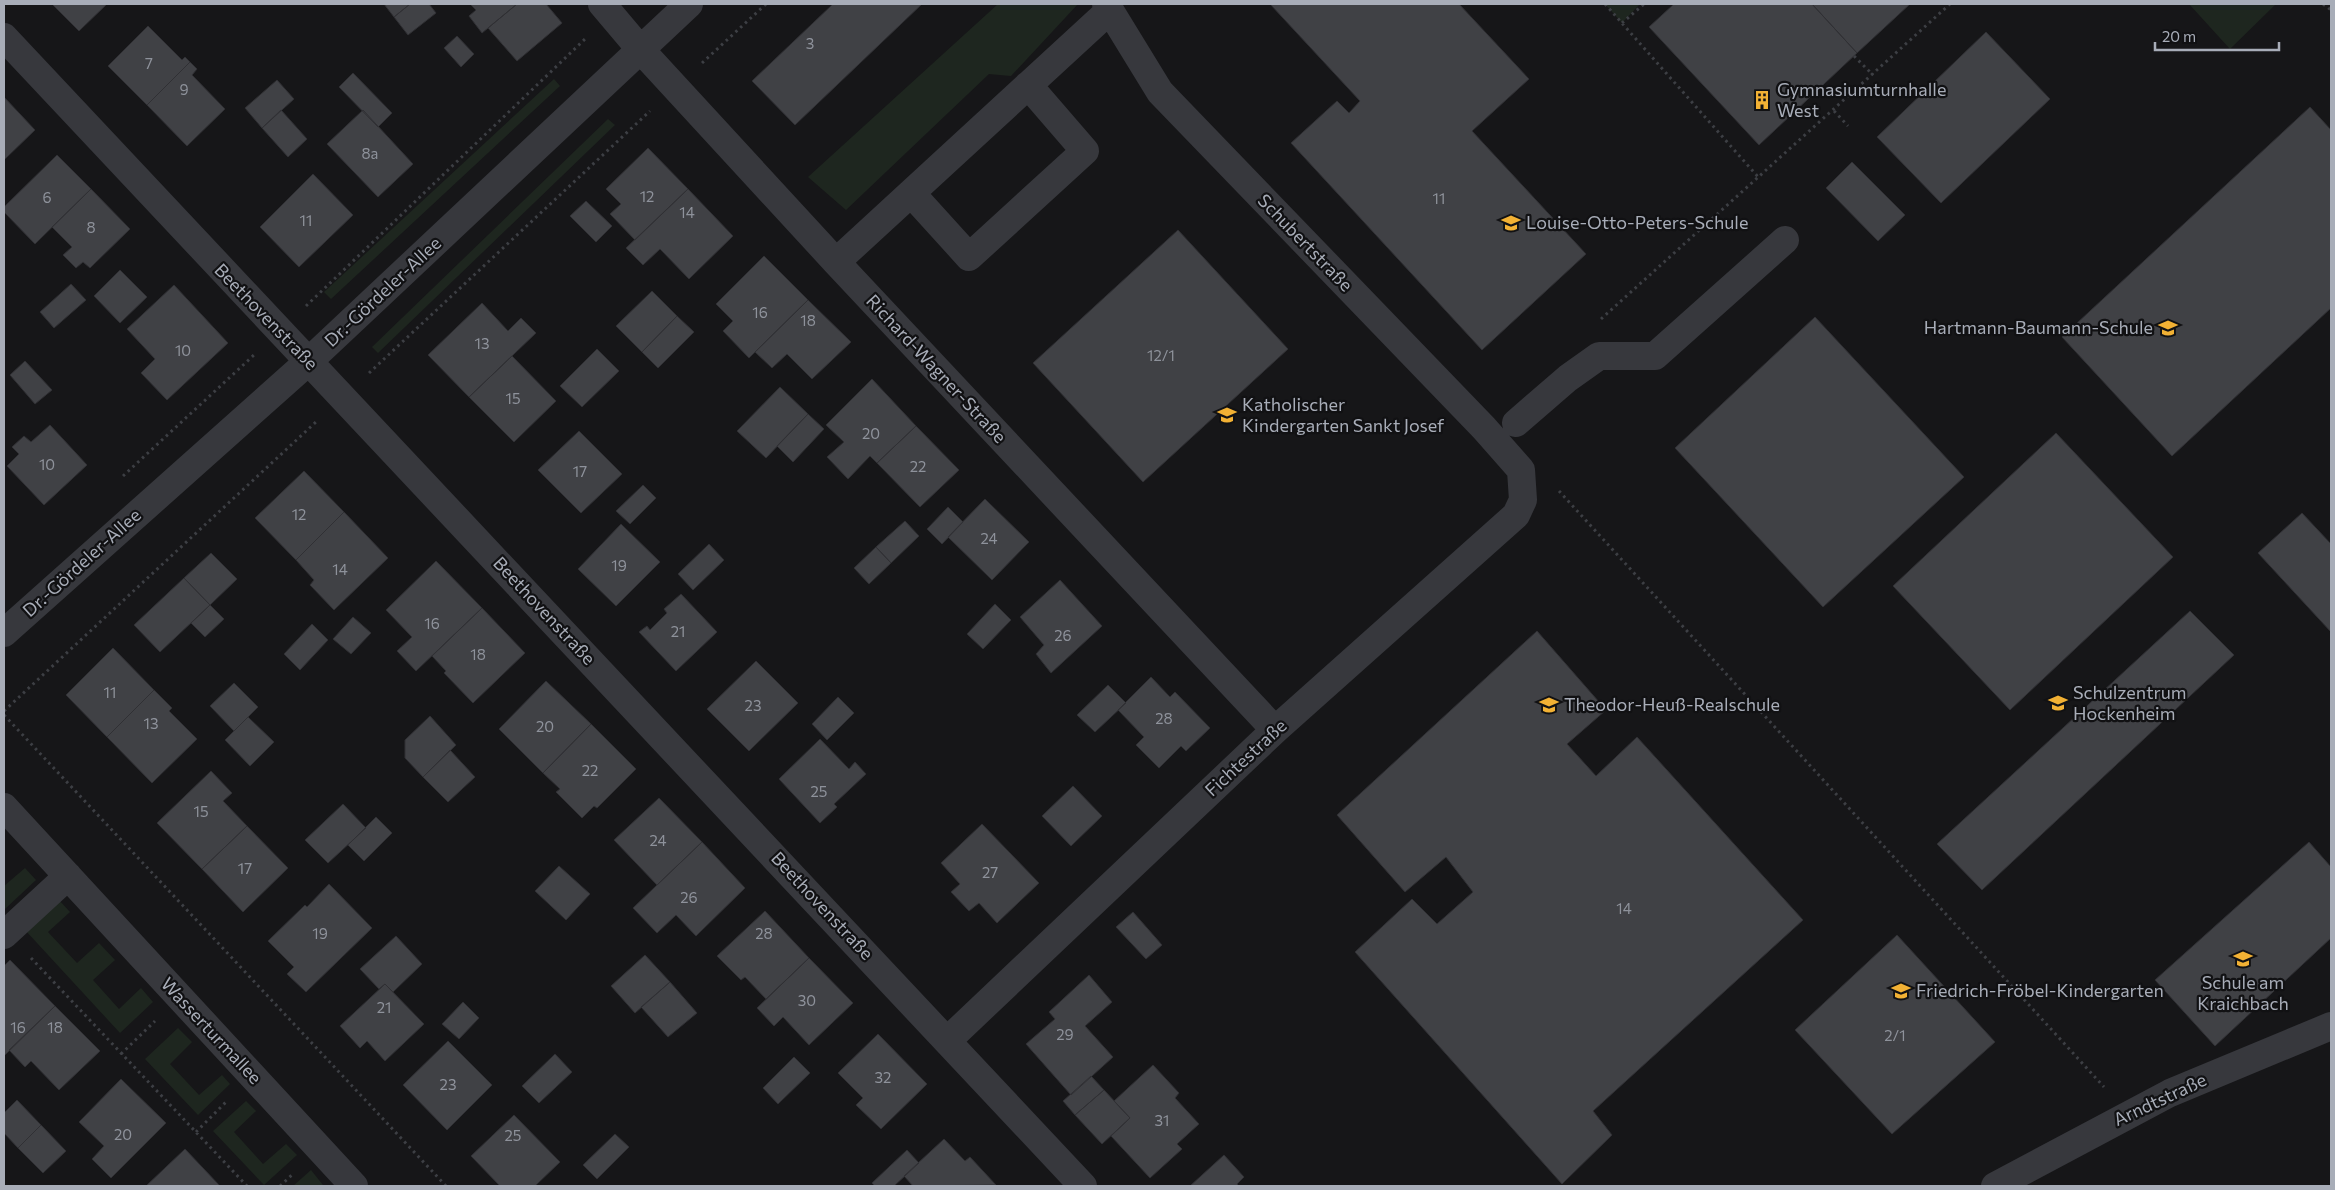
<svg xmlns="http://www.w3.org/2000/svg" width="2335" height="1190" font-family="Commissioner,sans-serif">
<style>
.green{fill:#1e261f}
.building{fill:#404145;stroke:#303034}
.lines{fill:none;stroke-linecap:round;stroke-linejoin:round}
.path{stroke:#3d3f44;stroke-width:3;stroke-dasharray:2.5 4;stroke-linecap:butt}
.minor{stroke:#37383d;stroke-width:28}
.labels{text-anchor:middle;stroke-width:4.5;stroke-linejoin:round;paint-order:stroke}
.number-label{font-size:15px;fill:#8e929b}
.poi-label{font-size:18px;fill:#a8adb8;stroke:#111113;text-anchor:start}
.street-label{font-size:18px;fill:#a8adb8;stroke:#111113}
</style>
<rect width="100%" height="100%" fill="#161618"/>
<path class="green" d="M998,4H1078L1011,76L989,74L846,210L808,177Z
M1605,4H1640L1622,23Z
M2189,4H2276L2230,49Z
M554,79L560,86L331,299L324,292Z
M608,119L615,125L378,353L372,347Z
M25,868L36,880L5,909L4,886Z
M59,900L70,912L48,932L77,963L99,943L115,960L93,980L119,1009L141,988L153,1002L120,1033L25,930Z
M178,1028L192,1042L170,1064L199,1095L222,1075L230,1084L198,1115L145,1059Z
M246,1101L256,1111L234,1132L263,1164L286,1144L297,1155L264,1185L213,1131Z
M311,1170L323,1185L293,1186Z"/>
<path class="building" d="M52,4H107L79,31Z
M384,4H410L394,17Z
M410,4H429L436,13L408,35L394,17Z
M470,4H517L482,33L469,16L476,10Z
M517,4H546L562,23L517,61L488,28Z
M833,4H922L795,125L752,81Z
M1270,4H1459L1529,79L1472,131L1586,254L1482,350L1291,143L1337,101L1349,113L1360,101Z
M1674,4H1812L1857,53L1759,145L1649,27Z
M1812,4H1910L1857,53Z
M148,26L182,60L185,57L190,62L147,105L108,66Z
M1986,32L2050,99L1941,203L1877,137Z
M457,36L474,54L461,67L444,48Z
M190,62L197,69L192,75L225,109L187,146L147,105Z
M353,73L392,113L378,127L339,87Z
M277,80L294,99L262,128L245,108Z
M4,97L35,130L4,160Z
M2310,107L2331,130V308L2172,456L2062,337Z
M281,110L307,139L288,157L262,128Z
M363,110L413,164L378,197L327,144Z
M648,148L688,189L635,240L610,214L621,204L606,189Z
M57,155L91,189L35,244L4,212V207Z
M1852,162L1905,215L1878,241L1826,188Z
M313,174L353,215L299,267L260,227Z
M91,189L130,229L90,268L83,262L76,268L63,255L72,247L52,227Z
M688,189L733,236L689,279L660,249L643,265L626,248Z
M586,201L612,226L596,242L570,216Z
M1178,230L1288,349L1143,482L1033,363Z
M764,256L808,300L749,358L723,331L733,321L716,304Z
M120,270L147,297L120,323L94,296Z
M71,284L86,300L54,328L40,312Z
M174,285L228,343L167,400L141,373L155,359L127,329Z
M652,291L677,316L642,352L616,326Z
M808,300L851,342L812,379L787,354L772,368L755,352Z
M482,303L508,331L521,318L536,333L469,397L428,355Z
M677,316L694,332L658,368L642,352Z
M1815,317L1964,477L1823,607L1675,448Z
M597,349L619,371L582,407L560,386Z
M512,356L556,401L514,442L469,397Z
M25,361L52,390L35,404L10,375Z
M872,379L916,426L877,463L870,456L848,479L827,457L844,442L826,425Z
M780,387L808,414L766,458L737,431Z
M808,414L824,429L793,462L777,446Z
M50,425L87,465L44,505L7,466L19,454L12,447L24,436L31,442Z
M916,426L959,470L920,507L877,463Z
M579,431L622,474L581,513L538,470Z
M2056,433L2173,557L2010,710L1893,586Z
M304,471L344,512L296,560L255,518Z
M643,485L656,498L630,524L616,511Z
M985,499L1029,542L992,580L948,537Z
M948,507L963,522L942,544L927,529Z
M344,512L388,558L334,610L310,585L314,580L296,560Z
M2302,513L2331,544V632L2258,553Z
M905,521L919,536L891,563L876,547Z
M621,524L660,562L616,606L578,569Z
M709,544L724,560L693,590L678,574Z
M876,547L891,563L869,584L854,568Z
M211,553L237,579L210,605L184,578Z
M436,561L482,608L416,671L397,651L412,637L386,610Z
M184,578L210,605L160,652L134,625Z
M1060,580L1102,626L1051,673L1036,654L1044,645L1020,617Z
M681,594L717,632L676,671L639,632L647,626L650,630L667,613L664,609Z
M995,604L1011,620L983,649L967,634Z
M210,605L224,619L205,637L191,623Z
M482,608L525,653L473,703L444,673L446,671L432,656Z
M2190,611L2234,655L1982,890L1937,844Z
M353,617L371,633L351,654L333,639Z
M312,624L328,640L300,670L284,654Z
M1537,631L1606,710L1567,744L1596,776L1637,737L1803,920L1593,1111L1612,1135L1562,1184L1355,952L1412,899L1437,924L1473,892L1446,857L1405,892L1337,815Z
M113,648L154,690L107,737L66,695Z
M756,661L798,703L749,751L707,709Z
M1151,677L1170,697L1175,692L1210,728L1186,751L1181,746L1159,768L1136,745L1144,737L1118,710Z
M546,681L591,724L543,773L499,729Z
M234,683L258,707L234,731L210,706Z
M1108,685L1126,703L1095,732L1077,715Z
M154,690L172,708L169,711L197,739L152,783L107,737Z
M838,697L854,713L827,740L812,724Z
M430,716L456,745L423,777L405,758V740Z
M248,717L274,742L250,766L225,740Z
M591,724L636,769L597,808L594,806L582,818L556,792L560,789L543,773Z
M820,739L849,769L855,762L866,774L834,804L837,807L820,823L779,779Z
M450,750L475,777L448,802L423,777Z
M211,771L232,793L223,801L247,826L202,869L157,823Z
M1073,786L1102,816L1071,846L1042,816Z
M659,798L702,842L657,885L614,840Z
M343,804L366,828L328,863L305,840Z
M376,817L392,833L364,861L348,845Z
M982,824L1039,883L997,923L979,903L969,911L951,892L960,884L941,863Z
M247,826L288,868L243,912L202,869Z
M702,842L745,888L696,936L676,915L657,933L633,908Z
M2309,842L2331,867V938L2215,1046L2155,980Z
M559,866L590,894L566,920L535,891Z
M329,884L372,928L306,992L287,974L294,967L268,941L305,905L307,907Z
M765,911L809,958L766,999L745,977L741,980L717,956Z
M1133,912L1162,945L1146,959L1116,927Z
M1897,935L1995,1042L1892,1134L1795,1030Z
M396,936L422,964L393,992L385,984L379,989L360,969Z
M645,955L670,982L635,1013L611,986Z
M809,958L853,1003L809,1045L783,1017L774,1026L757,1008Z
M10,960L55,1006L4,1056V966Z
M1089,975L1112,1002L1085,1026L1113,1057L1071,1095L1026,1044L1055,1019L1049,1012Z
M670,982L697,1013L668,1037L641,1007Z
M385,984L424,1024L385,1061L367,1041L360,1048L340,1026Z
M463,1002L479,1018L459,1039L442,1024Z
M55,1006L100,1051L59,1090L31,1061L25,1067L9,1050Z
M878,1034L927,1084L881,1129L856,1105L863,1098L838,1073Z
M448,1041L492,1085L447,1130L403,1085Z
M555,1054L572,1072L539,1103L522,1086Z
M794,1057L810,1073L778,1104L763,1088Z
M1153,1065L1179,1093L1175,1098L1199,1124L1177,1144L1182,1149L1150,1178L1111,1136L1130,1118L1114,1101Z
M1091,1076L1104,1090L1075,1115L1063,1101Z
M121,1079L166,1123L111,1178L92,1159L104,1146L79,1122Z
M1104,1090L1130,1118L1102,1144L1075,1115Z
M17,1100L41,1125L18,1148L4,1133V1113Z
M514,1115L560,1162L535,1186H500L471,1156Z
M41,1125L66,1151L43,1173L18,1148Z
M615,1134L629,1147L597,1179L583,1165Z
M944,1139L965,1161L970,1157L996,1185L913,1186L904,1176Z
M185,1149L220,1186H146Z
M907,1150L919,1163L894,1186H875L872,1183Z
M1224,1155L1244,1177L1237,1184L1239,1186H1190Z"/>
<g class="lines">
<path class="path" d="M1605,4L1759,178
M2323,4L2331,10
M1622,23L1644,4
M1854,56L1873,75
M702,63L766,4
M1834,111L1848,126
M306,306L585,39
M1601,319L1950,4
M369,373L650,111
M123,476L254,355
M1559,491L2104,1087
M4,711L317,421
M4,715L446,1186
M31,958L247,1186
M121,1054L155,1021
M196,1132L227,1101
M280,1186L294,1173"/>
<path class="minor" d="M602,4L640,49L836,262L1275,730
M4,37L1083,1186
M911,193L969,257L1085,151L1028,85
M836,262L1110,10
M1516,423L1568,378L1599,356H1655L1785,240
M4,633L309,361L689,4
M4,807L354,1186
M4,935L68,876
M948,1040L1275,730L1516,515L1523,500L1521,470L1484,428L1160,92L1106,4
M1995,1186L2170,1093L2331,1026"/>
</g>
<defs>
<g id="building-bare" transform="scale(1.5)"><path d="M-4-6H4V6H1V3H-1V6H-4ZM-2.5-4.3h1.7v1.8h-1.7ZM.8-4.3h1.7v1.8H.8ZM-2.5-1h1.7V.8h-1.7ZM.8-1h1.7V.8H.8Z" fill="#f2b134" stroke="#111113" stroke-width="2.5" paint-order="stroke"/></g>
<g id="school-bare" transform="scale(1.5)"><path d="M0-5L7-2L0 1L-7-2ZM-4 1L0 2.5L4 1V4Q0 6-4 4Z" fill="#f2b134" stroke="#111113" stroke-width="2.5" paint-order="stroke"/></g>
</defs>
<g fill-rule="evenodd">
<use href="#building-bare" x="1762" y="100"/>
<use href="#school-bare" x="1511" y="223"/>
<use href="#school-bare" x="2168" y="328"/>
<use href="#school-bare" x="1227" y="415"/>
<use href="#school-bare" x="2058" y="703"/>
<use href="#school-bare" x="1549" y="705"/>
<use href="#school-bare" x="2243" y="959"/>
<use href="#school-bare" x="1901" y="991"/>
</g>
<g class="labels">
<g class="number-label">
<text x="810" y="49">3</text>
<text x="149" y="69">7</text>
<text x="184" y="95">9</text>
<text x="370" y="159">8a</text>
<text x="647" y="202">12</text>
<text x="47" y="203">6</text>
<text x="1439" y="204">11</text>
<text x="687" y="218">14</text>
<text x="306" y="226">11</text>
<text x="91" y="233">8</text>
<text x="760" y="318">16</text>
<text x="808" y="326">18</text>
<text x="482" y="349">13</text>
<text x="183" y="356">10</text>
<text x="1161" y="361">12/1</text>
<text x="513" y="404">15</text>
<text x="871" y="439">20</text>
<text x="47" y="470">10</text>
<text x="918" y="472">22</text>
<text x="580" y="477">17</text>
<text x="299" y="520">12</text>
<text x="989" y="544">24</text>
<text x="619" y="571">19</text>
<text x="340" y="575">14</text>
<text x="432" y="629">16</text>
<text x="678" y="637">21</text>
<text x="1063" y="641">26</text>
<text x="478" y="660">18</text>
<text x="110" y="698">11</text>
<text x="753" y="711">23</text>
<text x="1164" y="724">28</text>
<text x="151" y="729">13</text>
<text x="545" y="732">20</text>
<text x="590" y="776">22</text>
<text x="819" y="797">25</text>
<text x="201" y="817">15</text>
<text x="658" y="846">24</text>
<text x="245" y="874">17</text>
<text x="990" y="878">27</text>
<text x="689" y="903">26</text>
<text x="1624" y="914">14</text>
<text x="320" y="939">19</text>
<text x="764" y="939">28</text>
<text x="807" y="1006">30</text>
<text x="384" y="1013">21</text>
<text x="18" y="1033">16</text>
<text x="55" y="1033">18</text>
<text x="1065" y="1040">29</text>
<text x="1895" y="1041">2/1</text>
<text x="883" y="1083">32</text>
<text x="448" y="1090">23</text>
<text x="1162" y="1126">31</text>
<text x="123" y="1140">20</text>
<text x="513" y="1141">25</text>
</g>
<g class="poi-label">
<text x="1777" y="96">Gymnasiumturnhalle<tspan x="1777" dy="21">West</tspan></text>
<text x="1526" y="229">Louise-Otto-Peters-Schule</text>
<text x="2153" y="334" text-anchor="end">Hartmann-Baumann-Schule</text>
<text x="1242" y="411">Katholischer<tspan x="1242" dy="21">Kindergarten Sankt Josef</tspan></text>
<text x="2073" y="699">Schulzentrum<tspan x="2073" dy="21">Hockenheim</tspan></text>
<text x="1564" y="711">Theodor-Heuß-Realschule</text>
<text x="2243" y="989" text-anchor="middle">Schule am<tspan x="2243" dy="21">Kraichbach</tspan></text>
<text x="1916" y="997">Friedrich-Fröbel-Kindergarten</text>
</g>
<g class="street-label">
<text transform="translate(1305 243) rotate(46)" y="6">Schubertstraße</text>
<text transform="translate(383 292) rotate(-43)" y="6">Dr.-Gördeler-Allee</text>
<text transform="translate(266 317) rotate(46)" y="6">Beethovenstraße</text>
<text transform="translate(936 369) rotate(47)" y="6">Richard-Wagner-Straße</text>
<text transform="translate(82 563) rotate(-42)" y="6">Dr.-Gördeler-Allee</text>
<text transform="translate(544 611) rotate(47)" y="6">Beethovenstraße</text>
<text transform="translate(1246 758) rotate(-43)" y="6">Fichtestraße</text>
<text transform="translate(822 906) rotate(47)" y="6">Beethovenstraße</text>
<text transform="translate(211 1031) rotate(47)" y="6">Wasserturmallee</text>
<text transform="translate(2160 1100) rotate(-25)" y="6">Arndtstraße</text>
</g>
</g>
<rect width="2335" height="1190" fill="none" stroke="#a8adb8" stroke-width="10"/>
<path d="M2155 42v8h124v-8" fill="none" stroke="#a8adb8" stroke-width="2.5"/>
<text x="2162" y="42" font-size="15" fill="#a8adb8" stroke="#111113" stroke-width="4" paint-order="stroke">20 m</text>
</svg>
